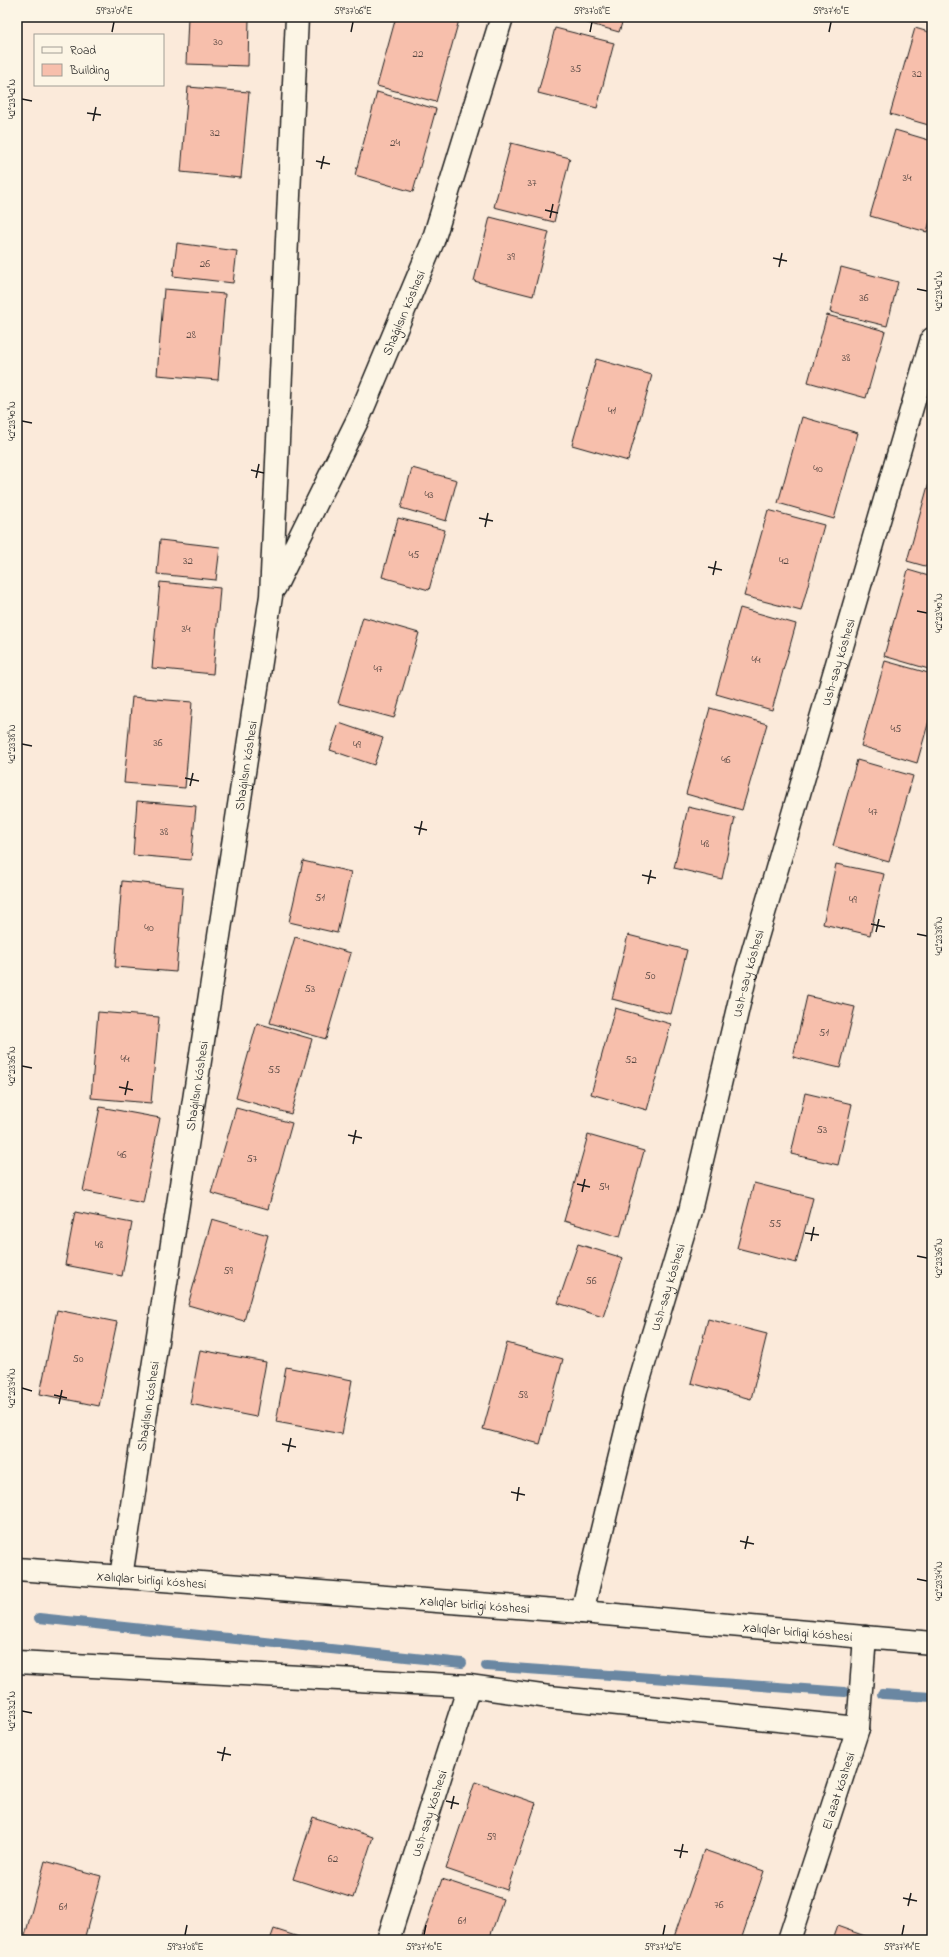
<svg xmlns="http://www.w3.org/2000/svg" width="949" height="1957" font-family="'Indie Flower',sans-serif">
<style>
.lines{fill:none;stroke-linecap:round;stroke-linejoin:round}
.stream{stroke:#6b87a2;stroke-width:10}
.building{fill:#f7bfac;stroke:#1c1c1c}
.minor-casing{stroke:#1c1c1c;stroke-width:25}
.minor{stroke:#fcf5e5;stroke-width:22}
.ticks{fill:none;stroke:#1c1c1c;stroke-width:1.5}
.labels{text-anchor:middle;stroke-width:3;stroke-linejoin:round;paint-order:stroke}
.number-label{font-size:11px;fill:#534540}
.street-label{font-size:13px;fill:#1c1c1c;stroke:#fcf5e5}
.neatline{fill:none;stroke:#1c1c1c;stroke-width:1.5}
.ticks-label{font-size:10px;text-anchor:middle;fill:#1c1c1c}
</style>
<rect width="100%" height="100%" fill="#fbeada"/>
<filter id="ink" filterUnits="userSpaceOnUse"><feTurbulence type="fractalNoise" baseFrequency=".025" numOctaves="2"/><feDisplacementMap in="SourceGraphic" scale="8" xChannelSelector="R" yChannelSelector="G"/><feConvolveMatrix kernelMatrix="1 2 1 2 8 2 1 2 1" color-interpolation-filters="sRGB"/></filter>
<g filter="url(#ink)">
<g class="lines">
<path class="stream" d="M39,1618L462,1663
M486,1666L845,1692
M882,1694L932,1697"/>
</g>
<path class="building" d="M188,17H249L248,66L186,64Z
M396,17H449L459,20L436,102L377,86Z
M566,17H624L619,32Z
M555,28L614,43L597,108L538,93Z
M915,28L932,33V126L890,114Z
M188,87L249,92L241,178L181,172Z
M377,92L436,109L413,192L355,175Z
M895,130L932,141V213L927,232L870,216Z
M511,143L570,158L554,222L494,207Z
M490,217L549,232L533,296L474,281Z
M177,243L237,251L233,283L173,276Z
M841,267L898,282L887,326L830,312Z
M164,289L225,294L218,380L157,375Z
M827,315L885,331L866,398L808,382Z
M596,359L652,375L628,461L572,445Z
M802,417L858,433L834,519L778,503Z
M412,468L457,480L446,521L401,508Z
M931,475H932V568L907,561Z
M768,510L824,525L801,611L744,596Z
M398,518L445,530L429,590L382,577Z
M160,540L220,547L216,580L157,574Z
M908,570L932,577V670L884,656Z
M160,582L220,588L213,674L152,668Z
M740,608L796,624L772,710L716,694Z
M363,617L419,633L394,718L338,703Z
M885,661L932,674V710L917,763L861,746Z
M132,697L192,702L185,788L124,783Z
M710,708L767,724L742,810L686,794Z
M339,723L383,738L374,765L330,750Z
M857,760L913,776L889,862L833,846Z
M137,801L196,806L191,860L133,855Z
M688,807L735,818L722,879L674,868Z
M303,861L351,872L337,933L289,922Z
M836,864L884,874L870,935L823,924Z
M122,881L183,887L176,972L115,967Z
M628,935L687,950L671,1014L612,999Z
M295,937L351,953L326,1039L270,1023Z
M807,996L855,1007L840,1068L793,1057Z
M615,1008L671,1024L647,1110L591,1094Z
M98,1012L159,1017L151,1103L91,1098Z
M257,1023L312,1039L291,1114L236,1098Z
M805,1093L852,1104L838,1165L791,1154Z
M100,1107L160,1118L143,1203L83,1191Z
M236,1108L292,1123L268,1209L211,1193Z
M588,1135L644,1151L620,1237L564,1221Z
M754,1183L813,1198L796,1263L737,1248Z
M75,1212L132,1223L122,1276L65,1265Z
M212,1219L268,1235L244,1321L188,1305Z
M578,1244L623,1258L603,1317L558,1303Z
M57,1310L117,1322L99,1406L40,1394Z
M708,1319L767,1334L751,1399L691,1383Z
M507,1343L563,1359L540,1444L483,1429Z
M200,1350L266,1362L256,1417L190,1404Z
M286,1367L352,1380L342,1434L276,1422Z
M475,1782L536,1803L507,1890L446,1869Z
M313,1817L373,1837L353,1898L293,1879Z
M704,1850L764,1871L741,1940H682L674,1937Z
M45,1861L101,1876L84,1940H41L25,1936Z
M442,1879L503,1899L489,1940H421Z
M837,1926L876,1940H832Z
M274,1929L308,1940H270Z"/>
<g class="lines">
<g class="minor-casing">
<g id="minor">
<path id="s1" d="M275,587L360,415L433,241L502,17"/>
<path id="s2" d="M17,1569L582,1612L932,1643"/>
<path id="s3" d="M121,1577L271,596L297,17"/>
<path id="s4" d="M582,1612L636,1390L690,1211L745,978L932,339"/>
<path d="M17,1662L469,1686L549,1697L858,1728"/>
<path id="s5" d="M388,1940L469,1686"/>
<path id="s6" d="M789,1940L858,1728L865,1637"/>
</g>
</g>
<use href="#minor" class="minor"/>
</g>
</g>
<path class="ticks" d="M112,32L114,22M351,32L353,22M590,32L592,22M829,32L831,22M22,99L32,101M87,113L101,115M93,121L96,107M316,161L330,164M321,169L324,156M545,210L558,213M550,218L553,204M773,258L787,261M779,267L782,253M917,289L927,291M22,421L32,423M251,470L264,473M256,478L259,464M479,518L493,521M485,527L488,513M708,567L722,570M713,575L716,561M917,611L927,613M22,744L32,746M185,778L199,781M190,786L193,773M414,827L427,830M419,835L422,821M642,875L656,878M648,884L651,870M871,924L885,927M876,932L879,919M917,934L927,936M22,1066L32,1068M119,1087L133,1090M125,1095L128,1081M348,1135L362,1138M353,1144L356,1130M577,1184L590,1187M582,1192L585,1179M805,1233L819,1235M811,1241L814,1227M917,1256L927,1258M22,1388L32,1391M54,1395L67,1398M59,1404L62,1390M282,1444L296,1447M288,1452L291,1438M511,1492L525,1495M517,1501L519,1487M740,1541L754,1544M745,1549L748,1536M917,1579L927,1581M22,1711L32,1713M217,1752L231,1755M222,1761L225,1747M446,1801L459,1804M451,1809L454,1796M674,1850L688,1852M680,1858L683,1844M903,1898L917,1901M908,1906L911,1893M185,1935L187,1925M424,1935L426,1925M663,1935L665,1925M902,1935L904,1925"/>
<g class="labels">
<g class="number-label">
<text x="218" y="45">30</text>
<text x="418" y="57">22</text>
<text x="576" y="72">35</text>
<text x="917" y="77">32</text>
<text x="215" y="136">32</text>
<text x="395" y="146">24</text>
<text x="907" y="181">34</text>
<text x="532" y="186">37</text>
<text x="511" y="260">39</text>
<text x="205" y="267">26</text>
<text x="864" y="301">36</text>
<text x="191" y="338">28</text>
<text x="846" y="361">38</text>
<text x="612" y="414">41</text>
<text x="818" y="472">40</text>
<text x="429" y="498">43</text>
<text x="414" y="558">45</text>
<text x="188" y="564">32</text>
<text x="784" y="564">42</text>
<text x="186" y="632">34</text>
<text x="756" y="663">44</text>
<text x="378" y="672">47</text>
<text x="896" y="732">45</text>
<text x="158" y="746">36</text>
<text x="357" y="748">49</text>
<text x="726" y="763">46</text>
<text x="873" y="815">47</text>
<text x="164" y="835">38</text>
<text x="705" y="847">48</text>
<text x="320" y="901">51</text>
<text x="853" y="903">49</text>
<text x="149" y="931">40</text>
<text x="650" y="979">50</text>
<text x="310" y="992">53</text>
<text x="824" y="1036">51</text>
<text x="125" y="1062">44</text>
<text x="631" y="1063">52</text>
<text x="274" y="1073">55</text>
<text x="822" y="1133">53</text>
<text x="122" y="1158">46</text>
<text x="252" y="1162">57</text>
<text x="604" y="1190">54</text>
<text x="775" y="1227">55</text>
<text x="99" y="1248">48</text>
<text x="228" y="1274">59</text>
<text x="591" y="1284">56</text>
<text x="78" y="1362">50</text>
<text x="523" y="1398">58</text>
<text x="491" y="1840">59</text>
<text x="333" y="1862">62</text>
<text x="719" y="1908">76</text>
<text x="63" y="1910">61</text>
<text x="462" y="1924">61</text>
</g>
<g class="street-label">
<text dy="5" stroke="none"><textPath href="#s1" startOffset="303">Shaǵılsın kóshesi</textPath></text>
<text dy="5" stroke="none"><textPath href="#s4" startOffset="984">Ush-say kóshesi</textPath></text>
<text dy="5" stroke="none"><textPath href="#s3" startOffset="821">Shaǵılsın kóshesi</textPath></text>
<text dy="5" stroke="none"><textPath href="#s4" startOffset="660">Ush-say kóshesi</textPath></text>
<text dy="5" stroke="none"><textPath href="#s3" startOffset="497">Shaǵılsın kóshesi</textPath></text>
<text dy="5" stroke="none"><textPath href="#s4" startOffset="336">Ush-say kóshesi</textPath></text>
<text dy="5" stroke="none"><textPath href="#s3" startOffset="173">Shaǵılsın kóshesi</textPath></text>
<text dy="5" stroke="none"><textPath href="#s2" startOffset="135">Xalıqlar birligi kóshesi</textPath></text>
<text dy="5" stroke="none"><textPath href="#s2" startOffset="459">Xalıqlar birligi kóshesi</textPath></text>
<text dy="5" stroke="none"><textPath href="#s2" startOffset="783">Xalıqlar birligi kóshesi</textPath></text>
<text dy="5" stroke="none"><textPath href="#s6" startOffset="157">El azat kóshesi</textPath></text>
<text dy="5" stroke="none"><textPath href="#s5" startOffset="133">Ush-say kóshesi</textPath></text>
</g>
</g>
<rect width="949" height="1957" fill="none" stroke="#fcf5e5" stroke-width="44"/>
<rect x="34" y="34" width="130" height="52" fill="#fcf5e5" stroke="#a29e95"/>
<rect x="42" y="47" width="20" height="6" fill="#fcf5e5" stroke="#a29e95"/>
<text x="70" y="54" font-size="12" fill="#1c1c1c">Road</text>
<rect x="42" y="64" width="20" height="12" fill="#f7bfac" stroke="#a29e95"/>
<text x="70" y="74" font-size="12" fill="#1c1c1c">Building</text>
<rect x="22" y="22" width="905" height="1913" class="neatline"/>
<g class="ticks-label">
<text x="114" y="14">59°37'04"E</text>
<text x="353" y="14">59°37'06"E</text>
<text x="592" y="14">59°37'08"E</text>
<text x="831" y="14">59°37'10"E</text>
<text transform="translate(11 99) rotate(-90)" y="4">42°23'42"N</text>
<text transform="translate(938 291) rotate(-90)" y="4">42°23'42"N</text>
<text transform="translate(11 421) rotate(-90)" y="4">42°23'40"N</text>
<text transform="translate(938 613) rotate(-90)" y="4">42°23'40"N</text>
<text transform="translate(11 744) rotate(-90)" y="4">42°23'38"N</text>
<text transform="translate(938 936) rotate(-90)" y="4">42°23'38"N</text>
<text transform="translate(11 1066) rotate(-90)" y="4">42°23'36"N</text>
<text transform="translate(938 1258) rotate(-90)" y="4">42°23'36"N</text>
<text transform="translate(11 1388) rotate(-90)" y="4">42°23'34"N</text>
<text transform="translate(938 1581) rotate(-90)" y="4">42°23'34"N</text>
<text transform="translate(11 1711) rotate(-90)" y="4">42°23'32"N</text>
<text x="185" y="1950">59°37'08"E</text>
<text x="424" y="1950">59°37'10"E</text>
<text x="663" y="1950">59°37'12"E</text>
<text x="902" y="1950">59°37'14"E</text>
</g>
</svg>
